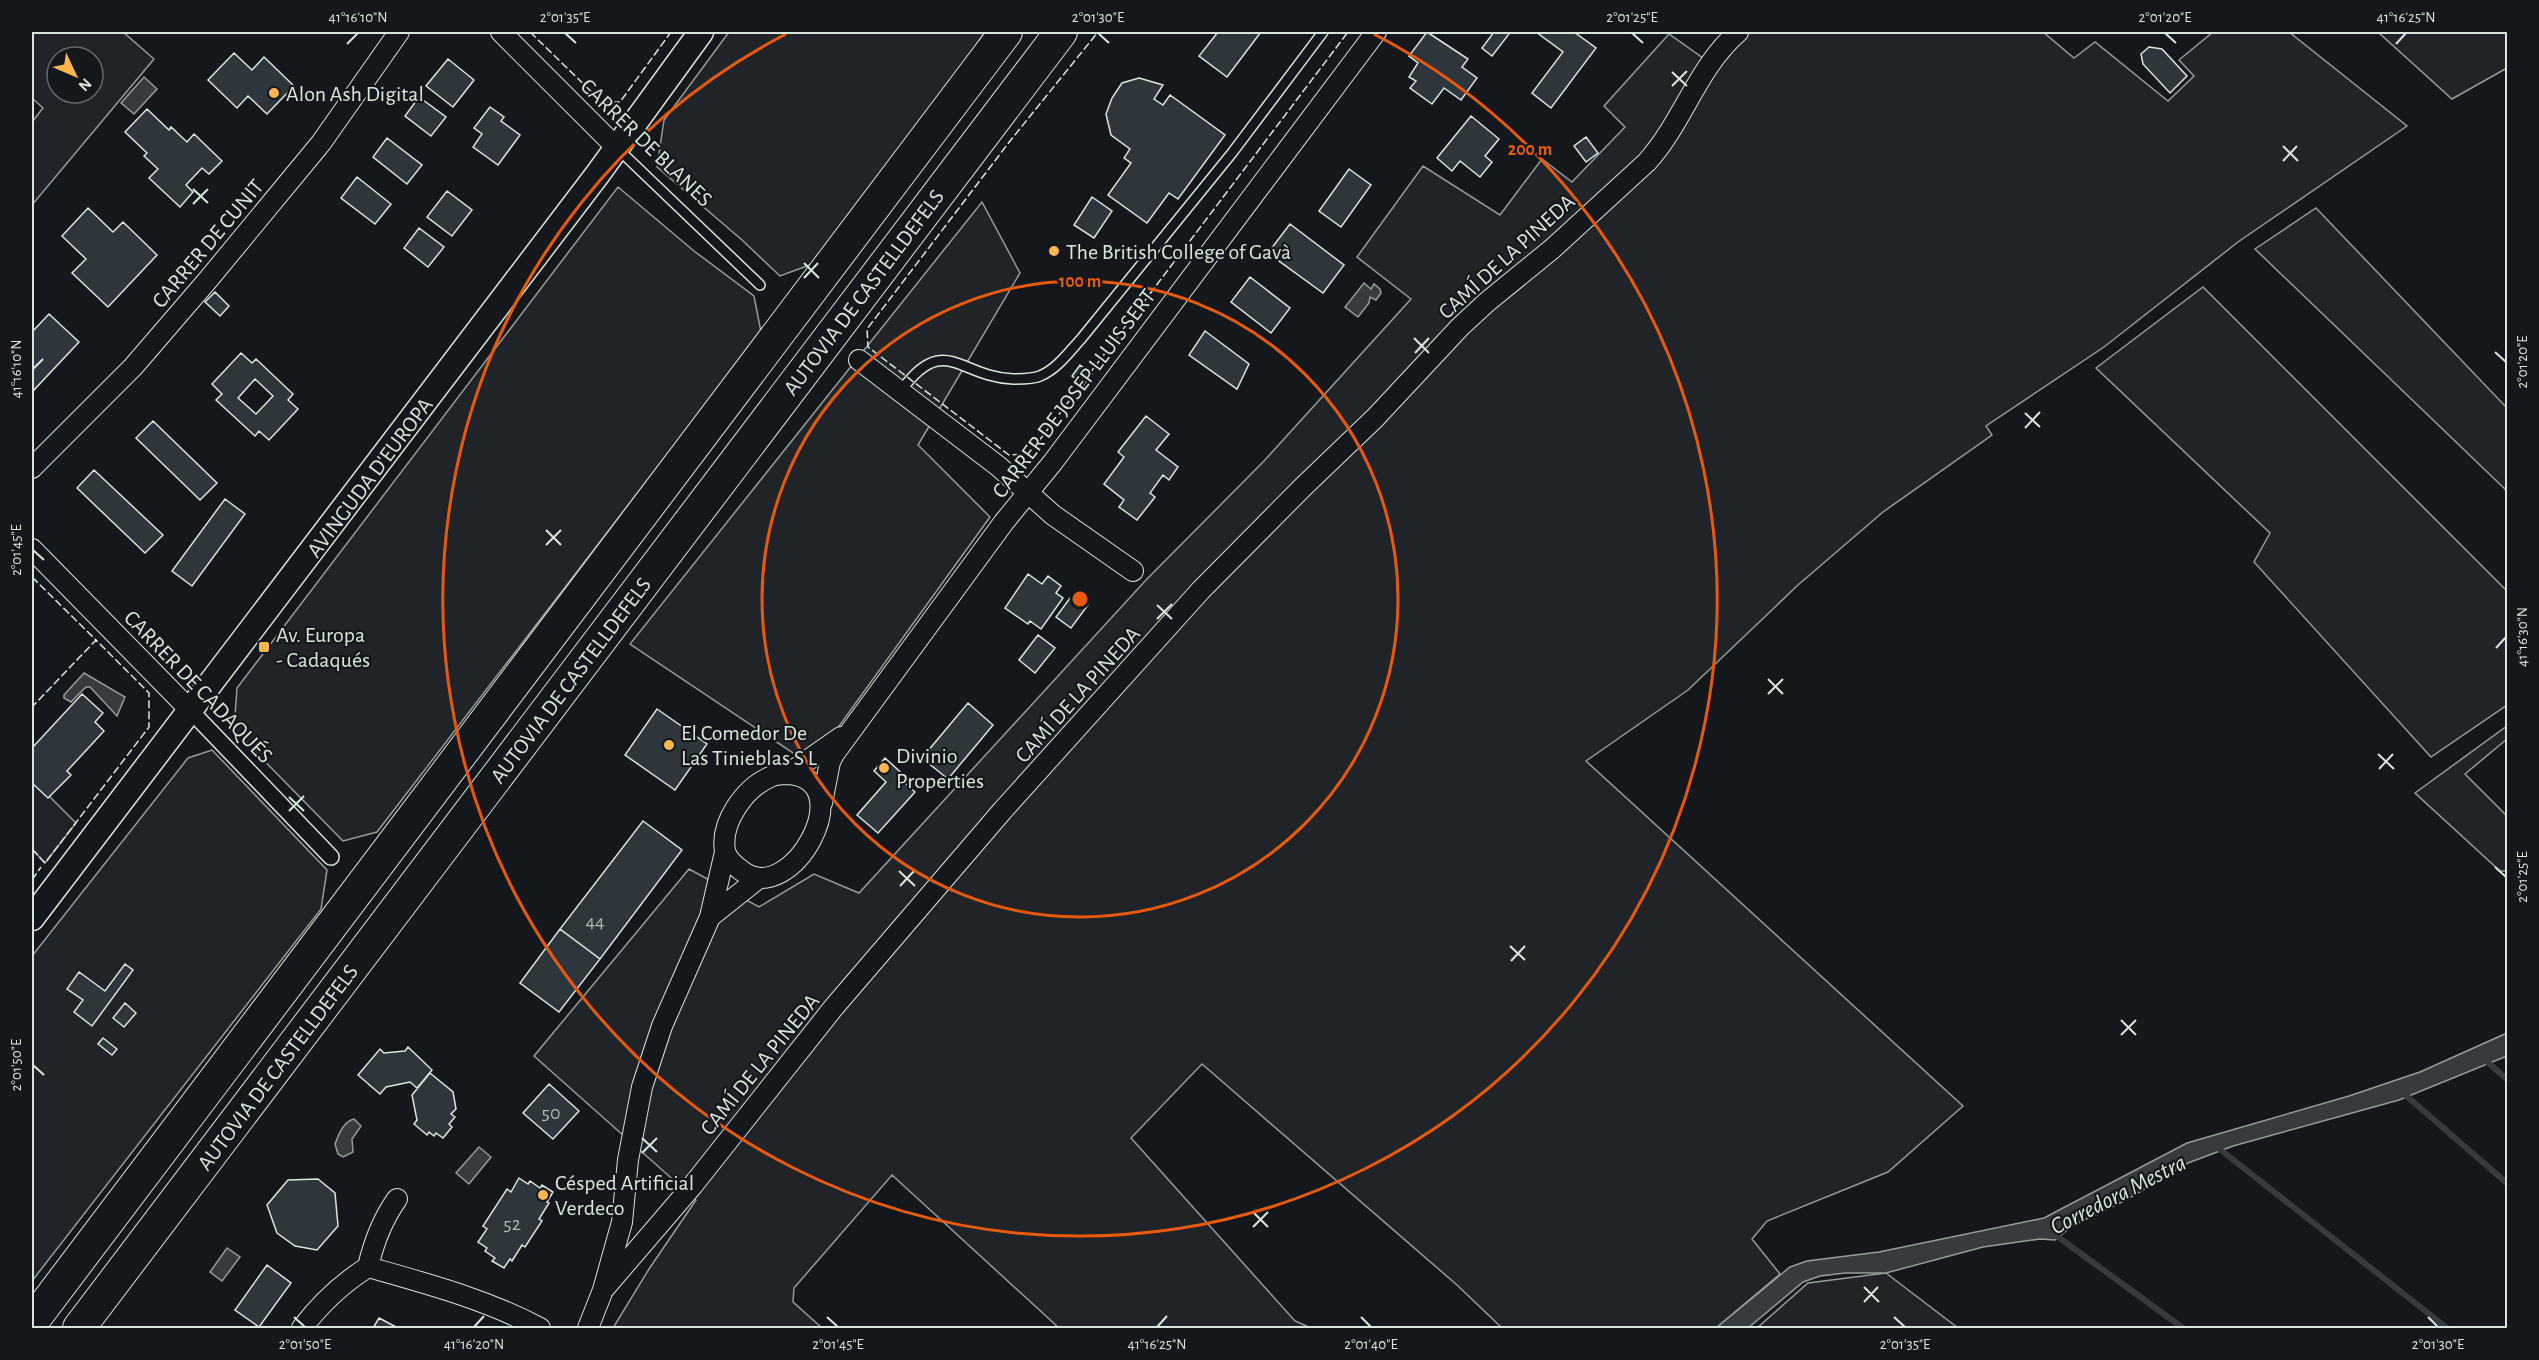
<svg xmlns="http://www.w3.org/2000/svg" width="2539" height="1360" font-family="'Alegreya Sans',sans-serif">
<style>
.green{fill:#202428;stroke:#939e99;stroke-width:1.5;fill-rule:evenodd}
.water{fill:#363b3e;stroke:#939e99;stroke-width:1.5}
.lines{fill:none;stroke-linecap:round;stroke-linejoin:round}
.stream{stroke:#363b3e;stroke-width:6}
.building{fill:#2c363c;stroke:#d8e6dc;stroke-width:1.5;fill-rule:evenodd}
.service-casing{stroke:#d8e6dc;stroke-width:12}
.pedestrian-casing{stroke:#d8e6dc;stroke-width:18}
.minor-casing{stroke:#d8e6dc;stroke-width:22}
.tertiary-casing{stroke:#d8e6dc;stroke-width:27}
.trunk-casing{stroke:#d8e6dc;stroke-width:34}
.service{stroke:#14181c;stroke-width:9}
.pedestrian{stroke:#14181c;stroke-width:15}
.minor{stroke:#14181c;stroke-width:20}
.tertiary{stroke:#14181c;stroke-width:24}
.trunk{stroke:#14181c;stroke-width:32}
.fence{stroke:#d8e6dc;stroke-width:1.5;stroke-dasharray:8 3;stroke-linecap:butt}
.ticks{fill:none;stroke:#d8e6dc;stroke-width:2}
.ring{fill:none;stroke:#e8590c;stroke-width:3}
.poi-dot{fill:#ffb74d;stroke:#14181c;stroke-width:2}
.labels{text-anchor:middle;stroke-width:4.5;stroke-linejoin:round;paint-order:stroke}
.number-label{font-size:20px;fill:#adbab4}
.poi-label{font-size:22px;fill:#d8e6dc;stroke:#14181c;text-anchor:start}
.street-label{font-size:22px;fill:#d8e6dc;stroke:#14181c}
.water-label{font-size:24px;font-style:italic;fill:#d8e6dc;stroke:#14181c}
.centre{fill:#e8590c;stroke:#14181c;stroke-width:3}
.ring-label{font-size:18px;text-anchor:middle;font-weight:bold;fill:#e8590c;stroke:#14181c;stroke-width:4.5;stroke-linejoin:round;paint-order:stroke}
.neatline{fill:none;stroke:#d8e6dc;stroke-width:2}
.ticks-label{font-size:15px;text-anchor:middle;fill:#d8e6dc}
</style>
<rect width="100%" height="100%" fill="#14181c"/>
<path class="green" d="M34,32H123L154,59L32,205V122L43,108L32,98V35ZM57,57H93V93H57Z
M729,32H985L956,74L815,263L780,276L742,240L657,167L664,120Z
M1747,32H2043L2074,58L2095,42L2168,101L2194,76L2179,60L2213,32H2289L2407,126L2238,242L2104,347L1986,426L1992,435L1883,512L1798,585L1688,690L1586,761L1963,1106L1888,1172L1767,1221L1752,1239L1780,1274L1716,1328H1502L1457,1285L1202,1064L1131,1138L1295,1321L1311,1328H1059L892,1175L794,1288L793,1302L822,1328H613L649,1269L696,1200L534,1056L689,869L759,907L814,874L859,893L1146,580L1263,462L1411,299L1357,257L1423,166L1500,215L1542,159L1572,182L1625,127L1604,106L1669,34L1713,65Z
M2378,32H2507V68L2452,99Z
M618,187L694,251L754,296L761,332L377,832L343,841L234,730L237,688Z
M982,202L1020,273L918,445L990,517L811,765L630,644Z
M2316,208L2507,408V491L2255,249Z
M2203,287L2507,591V705L2431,757L2254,562L2270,533L2096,368Z
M2507,726V739L2465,774L2507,816V871H2500L2415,793Z
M212,750L327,870L321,909L32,1281V956L188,758Z
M32,779L76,823L45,863L32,849Z
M1886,1273L1958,1328H1757L1808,1283Z"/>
<path class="water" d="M144,77L157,89L134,114L121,103Z
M1364,283L1371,289L1374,284L1380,289L1381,293L1376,300L1370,297L1369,303L1358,317L1345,307Z
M84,673L125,697L117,716L90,687H86L71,702L64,698V695Z
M2507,1033V1056L2399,1100L2233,1146L2188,1163L2126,1200L2072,1226L2055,1240L2040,1239L1983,1247L1886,1273H1845L1820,1276L1803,1282L1748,1328H1716L1790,1267L1807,1261L1879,1252L2044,1218L2187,1143L2349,1096L2420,1072Z
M354,1119L361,1126L352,1139L353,1152L343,1157L338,1154L335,1144C339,1134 343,1122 354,1119Z
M479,1147L491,1157L469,1184L456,1173Z
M227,1248L240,1257L222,1281L210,1272Z"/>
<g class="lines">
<path class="stream" d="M2485,1060L2508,1080
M2403,1093L2508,1184
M2217,1147L2447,1328
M2054,1234L2183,1328"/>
</g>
<path class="building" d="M1218,32H1261L1227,77L1199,56Z
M1427,32L1468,59L1462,67L1477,78L1461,100L1444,88L1432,104L1410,88L1416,81L1409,77L1418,63L1409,56Z
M1494,32H1506L1509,34L1492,56L1482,48Z
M1536,32H1574L1596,48L1551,108L1532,93L1563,52Z
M2149,47L2162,49L2187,76L2170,93L2143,64L2141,54Z
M234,53L252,70L264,57L294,86L267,114L248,96L237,108L208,80Z
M448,59L474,80L453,107L426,86Z
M1139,78L1163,85L1154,99L1163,105L1170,95L1225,135L1178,199L1169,193L1147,223L1108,195L1131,163L1124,158L1130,149L1111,135L1106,114L1112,98L1122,83Z
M419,97L446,117L431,136L405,116Z
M490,107L504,117L501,121L520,135L498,165L473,147L482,134L474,128Z
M147,109L169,130L171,127L187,142L194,134L222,161L209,174L202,168L186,185L193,192L180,207L149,178L158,169L144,156L147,153L125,132Z
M1471,116L1499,139L1485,156L1492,162L1480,177L1460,161L1452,171L1437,158Z
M1586,137L1598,153L1586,162L1574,146Z
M387,138L422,165L407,184L373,157Z
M1349,169L1371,185L1341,227L1319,211Z
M357,177L391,204L375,224L341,198Z
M447,191L472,210L452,236L427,217Z
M1092,197L1112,211L1094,238L1074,225Z
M88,208L113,232L123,222L157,255L108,307L72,273L86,259L62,236Z
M1290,224L1344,265L1323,293L1268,253Z
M419,228L444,247L428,267L404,248Z
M1250,277L1290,308L1271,333L1231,302Z
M215,292L229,306L220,316L205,302Z
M49,314L79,342L32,392V332Z
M1205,331L1249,364L1237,389L1189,355Z
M241,353L252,363L256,359L293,394L288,400L298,409L269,440L259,431L255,436L216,400L222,394L212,384ZM255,379L273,396L256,414L238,398Z
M1080,365L1092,374L1084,385L1072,376Z
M1146,416L1169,434L1156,450L1178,467L1169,480L1163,475L1150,493L1155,497L1137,520L1119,507L1124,500L1104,484L1124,457L1118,452Z
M153,421L217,483L200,500L136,438Z
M94,470L163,535L145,553L77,488Z
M225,499L245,514L192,586L172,571Z
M1028,574L1042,584L1048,576L1061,586L1056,593L1063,598L1041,629L1030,621L1028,624L1005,608Z
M1073,594L1088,605L1071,628L1056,617Z
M1038,635L1055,648L1035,673L1019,660Z
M82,694L103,713L95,722L104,731L67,771L71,775L48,798L32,783V748Z
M968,703L993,725L948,779L922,758Z
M657,709L707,744L675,790L625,755Z
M885,758L907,778L904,782L915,792L878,833L857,815L886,782L874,771Z
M643,821L682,850L600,959L560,929Z
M560,929L600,959L559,1012L520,983Z
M125,964L133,970L92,1026L74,1012L83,1000L67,989L79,972L105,991Z
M125,1003L136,1013L124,1027L113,1018Z
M103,1038L117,1049L112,1055L98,1044Z
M408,1047L432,1070L417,1088L410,1082L386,1087L380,1094L358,1075L380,1049L384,1053L405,1051Z
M430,1073L453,1092L456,1109L451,1114L455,1117L449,1124L452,1127L443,1138L436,1133L434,1136L429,1132L427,1135L414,1124L417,1120L412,1095Z
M549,1084L579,1111L553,1139L523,1113Z
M519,1178L528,1184L530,1181L540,1188L542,1185L553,1192L547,1202L549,1203L539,1219L542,1221L525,1247L522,1245L512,1261L510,1259L504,1268L492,1261L495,1258L485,1251L487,1248L478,1242L487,1229L483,1226L507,1189L511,1192Z
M318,1179L335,1193L338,1226L317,1250L295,1246L277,1233L267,1205L288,1180Z
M267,1265L291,1283L259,1327L235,1310Z
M379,1318L398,1328H373Z"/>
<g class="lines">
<g class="service-casing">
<path id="service" d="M617,148L760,285
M900,392C944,331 959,377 1013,379C1021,379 1033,379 1040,376C1057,369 1069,352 1081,339L1232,153L1323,32"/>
</g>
<g class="pedestrian-casing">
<path id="pedestrian" d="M191,711L331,857"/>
</g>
<g class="minor-casing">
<path id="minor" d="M501,32L617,148
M859,360L998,466L1053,515L1133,571
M32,468L133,367L207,281L321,143L399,32
M32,549L191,711
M788,774C863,779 791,909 742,871C735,866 727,859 725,851C720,822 745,788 770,777C776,774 782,774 788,774Z
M788,774L841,737
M822,803L830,762L834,754L1004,522L1053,462L1376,32
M710,917L759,878
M368,1267C428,1284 485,1299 540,1328
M603,1290L693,1185L834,1007L1003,810L1201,590L1304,486L1375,418L1460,327L1487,302L1552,249L1647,162C1683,122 1697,68 1738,32
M302,1328C321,1303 341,1284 368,1267C374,1241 382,1220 397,1199
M588,1328L603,1290L622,1222L628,1160L642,1087L662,1026L710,917L725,852"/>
</g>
<g class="tertiary-casing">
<path id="tertiary" d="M32,918L597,175L701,32"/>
</g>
<g class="trunk-casing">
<path id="trunk" d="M32,1322L1006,32
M79,1328L1061,32"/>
</g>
<use href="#service" class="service"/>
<use href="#pedestrian" class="pedestrian"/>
<use href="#minor" class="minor"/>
<use href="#tertiary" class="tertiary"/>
<use href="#trunk" class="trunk"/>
<path class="fence" d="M530,32L602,102H620L671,32
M1090,373L1348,32
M1080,382L1082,384L1029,454L1009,455L868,347L867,329L1010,141L1098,32
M32,577L96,640L32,707
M32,849L45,863L149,727V693L96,640
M32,880L41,867"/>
</g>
<path class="ticks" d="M565,33L576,43M1098,33L1109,43M1632,33L1643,43M2165,33L2176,43M347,44L358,33M2396,44L2406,33M1672,72L1687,86M1672,86L1687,71M2283,146L2298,161M2283,161L2297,146M193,189L208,203M193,204L208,189M804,263L819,278M804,278L818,263M1414,338L1429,353M2495,352L2506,362M1415,353L1429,338M33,369L43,359M2025,413L2040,427M2025,428L2040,412M546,530L561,545M546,545L561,530M33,550L44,560M1157,605L1172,619M1157,619L1172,604M2496,648L2506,637M1768,679L1783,694M1768,694L1783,679M2378,754L2394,769M2379,769L2393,754M289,797L304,811M289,811L304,796M2495,867L2506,877M899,871L915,886M900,886L914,871M1510,946L1525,960M1511,961L1525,946M2121,1020L2136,1035M2121,1035L2136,1020M33,1065L44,1075M642,1138L657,1152M642,1153L657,1138M1253,1212L1268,1227M1253,1227L1268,1212M1864,1287L1879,1302M1864,1302L1878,1287M294,1317L305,1327M827,1317L838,1327M1361,1317L1371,1327M1894,1317L1905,1327M2428,1317L2438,1327M474,1327L484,1316M1157,1327L1167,1316"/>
<g class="ring">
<circle cx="1080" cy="599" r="318"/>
<path d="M1374 34A637 637 0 1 1 786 34"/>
</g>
<g class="poi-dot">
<circle cx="274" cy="93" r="6"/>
<circle cx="1054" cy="251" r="6"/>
<rect x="258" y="641" width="12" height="12" rx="3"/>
<circle cx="669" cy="745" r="6"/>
<circle cx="884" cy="768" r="6"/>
<circle cx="543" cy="1195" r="6"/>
</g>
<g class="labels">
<g class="number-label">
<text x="595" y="928">44</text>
<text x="551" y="1119">50</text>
<text x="512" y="1230">52</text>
</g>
<g class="poi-label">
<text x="286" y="101">Alon Ash Digital</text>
<text x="1066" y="259">The British College of Gavà</text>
<text x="276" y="642">Av. Europa<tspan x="276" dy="25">- Cadaqués</tspan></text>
<text x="681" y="740">El Comedor De<tspan x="681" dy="25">Las Tinieblas S L</tspan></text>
<text x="896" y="763">Divinio<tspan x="896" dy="25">Properties</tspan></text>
<text x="555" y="1190">Césped Artificial<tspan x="555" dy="25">Verdeco</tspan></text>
</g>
<g class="street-label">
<text transform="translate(647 142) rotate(44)" y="8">CARRER DE BLANES</text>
<text transform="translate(207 243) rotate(-50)" y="8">CARRER DE CUNIT</text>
<text transform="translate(1506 256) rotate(-42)" y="8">CAMÍ DE LA PINEDA</text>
<text transform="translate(863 292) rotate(-53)" y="8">AUTOVIA DE CASTELLDEFELS</text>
<text transform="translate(1073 393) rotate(-53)" y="8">CARRER DE JOSEP LLUIS SERT</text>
<text transform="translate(369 477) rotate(-53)" y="8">AVINGUDA D'EUROPA</text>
<text transform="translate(570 680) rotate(-53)" y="8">AUTOVIA DE CASTELLDEFELS</text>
<text transform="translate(199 686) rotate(46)" y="8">CARRER DE CADAQUÉS</text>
<text transform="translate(1077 694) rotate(-48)" y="8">CAMÍ DE LA PINEDA</text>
<text transform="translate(759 1064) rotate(-51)" y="8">CAMÍ DE LA PINEDA</text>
<text transform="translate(277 1067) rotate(-53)" y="8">AUTOVIA DE CASTELLDEFELS</text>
</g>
<g class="water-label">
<text transform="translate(2118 1194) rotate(-27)" y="8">Corredora Mestra</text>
</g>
</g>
<circle cx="1080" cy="599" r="9" class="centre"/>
<g class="ring-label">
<text x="1530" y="155">200 m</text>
<text x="1080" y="287">100 m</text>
</g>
<rect width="2539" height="1360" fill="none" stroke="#14181c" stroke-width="66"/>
<g transform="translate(75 75) rotate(134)"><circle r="28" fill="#14181c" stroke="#626a69" stroke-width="1.5"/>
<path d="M0-4.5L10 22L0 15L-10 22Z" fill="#ffb74d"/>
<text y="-9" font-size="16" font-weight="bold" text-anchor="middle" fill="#d8e6dc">N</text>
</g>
<rect x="33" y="33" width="2473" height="1294" class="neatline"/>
<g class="ticks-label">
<text x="358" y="22">41°16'10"N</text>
<text x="565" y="22">2°01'35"E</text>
<text x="1098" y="22">2°01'30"E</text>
<text x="1632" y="22">2°01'25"E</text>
<text x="2165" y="22">2°01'20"E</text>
<text x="2406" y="22">41°16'25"N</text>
<text transform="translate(2522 362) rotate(-90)" y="5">2°01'20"E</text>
<text transform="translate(16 369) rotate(-90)" y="5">41°16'10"N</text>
<text transform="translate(16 550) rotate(-90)" y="5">2°01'45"E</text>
<text transform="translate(2522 637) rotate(-90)" y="5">41°16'30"N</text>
<text transform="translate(2522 877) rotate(-90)" y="5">2°01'25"E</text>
<text transform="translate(16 1065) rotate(-90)" y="5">2°01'50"E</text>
<text x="305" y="1349">2°01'50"E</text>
<text x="474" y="1349">41°16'20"N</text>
<text x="838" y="1349">2°01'45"E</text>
<text x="1157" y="1349">41°16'25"N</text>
<text x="1371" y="1349">2°01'40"E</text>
<text x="1905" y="1349">2°01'35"E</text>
<text x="2438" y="1349">2°01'30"E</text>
</g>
</svg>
